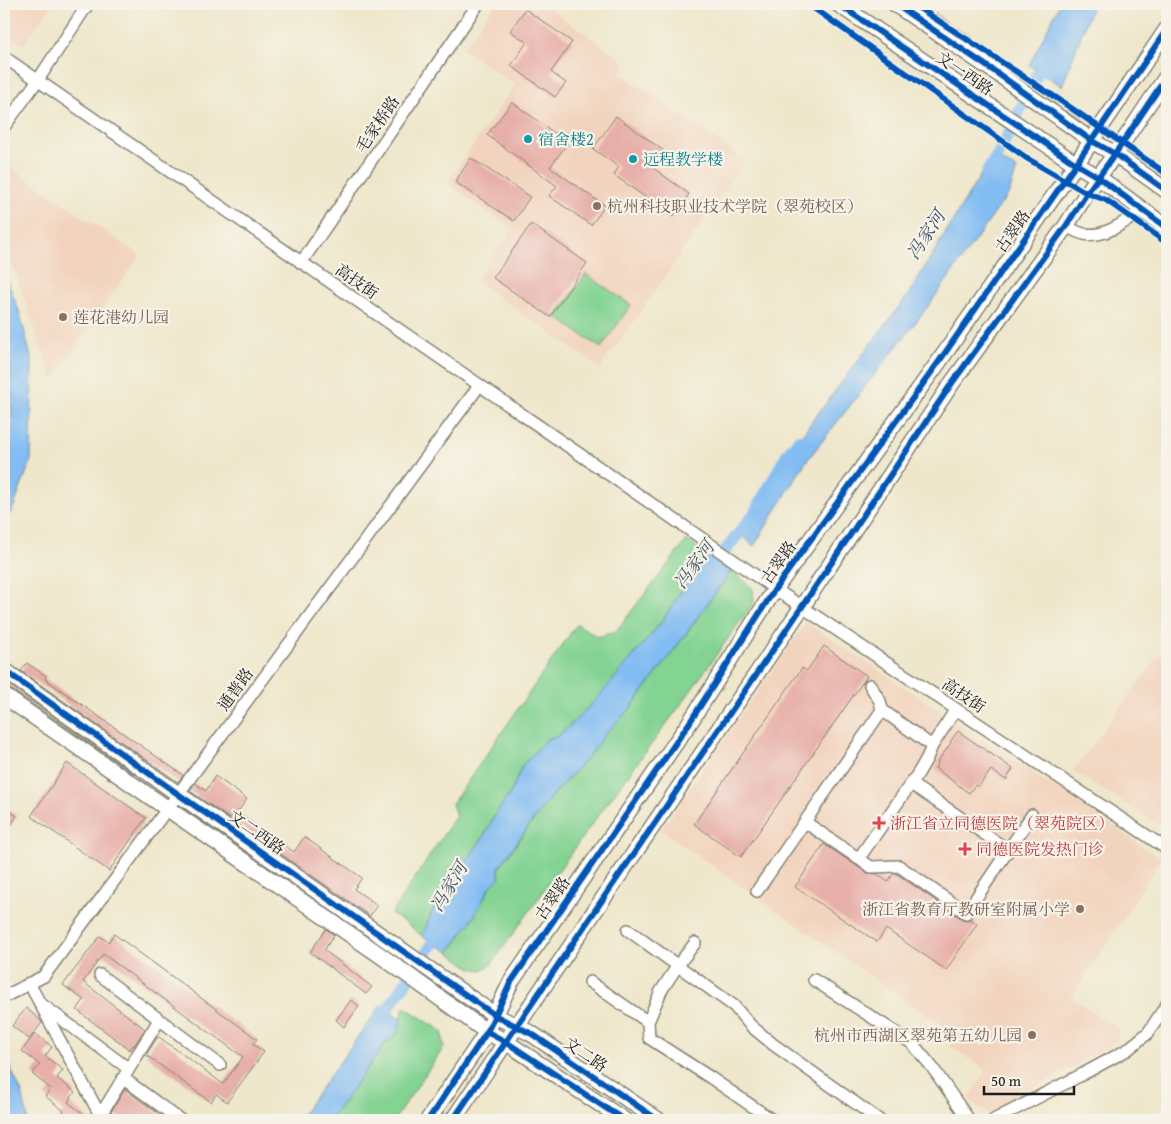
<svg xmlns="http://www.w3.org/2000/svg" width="1171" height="1124" font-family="'Gentium Book Plus','Noto Serif SC',serif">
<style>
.built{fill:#f2d4be}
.green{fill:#83d393;stroke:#507858}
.water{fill:#81bcf3;stroke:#4e6c88}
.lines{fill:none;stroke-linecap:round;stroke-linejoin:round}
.canal{stroke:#81bcf3;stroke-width:12}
.building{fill:#e7afa9}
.highway-tunnel{stroke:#c4bea8;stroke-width:18;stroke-dasharray:18 9;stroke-linecap:butt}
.minor-casing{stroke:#858274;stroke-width:14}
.major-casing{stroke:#858274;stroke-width:18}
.minor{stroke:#fff;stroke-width:11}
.major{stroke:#fff;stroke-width:15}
.cycleway-casing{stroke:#f7f3e8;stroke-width:9}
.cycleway{stroke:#0057b8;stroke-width:6}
.culture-dot{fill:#0f9aa8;stroke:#f7f3e8;stroke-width:2}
.education-dot{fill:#8d6e63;stroke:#f7f3e8;stroke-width:2}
.health-dot{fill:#e0444e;stroke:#f7f3e8;stroke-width:2}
.labels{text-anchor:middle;stroke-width:4.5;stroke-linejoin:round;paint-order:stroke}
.street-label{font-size:16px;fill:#1c1c1c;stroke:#f7f3e8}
.culture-label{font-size:16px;fill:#0d838f;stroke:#f7f3e8;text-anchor:start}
.education-label{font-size:16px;fill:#785e54;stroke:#f7f3e8;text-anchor:start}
.health-label{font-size:16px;fill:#be3a42;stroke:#f7f3e8;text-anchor:start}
.water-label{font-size:18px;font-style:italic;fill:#3f5467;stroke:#f7f3e8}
</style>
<rect width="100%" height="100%" fill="#f7f3e8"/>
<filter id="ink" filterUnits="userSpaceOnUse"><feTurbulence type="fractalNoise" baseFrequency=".02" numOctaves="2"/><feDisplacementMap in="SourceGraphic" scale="10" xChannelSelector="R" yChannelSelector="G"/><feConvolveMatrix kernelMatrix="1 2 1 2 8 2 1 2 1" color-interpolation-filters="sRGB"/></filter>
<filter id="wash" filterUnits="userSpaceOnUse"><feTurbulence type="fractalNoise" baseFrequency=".0096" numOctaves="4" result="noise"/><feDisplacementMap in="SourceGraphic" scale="20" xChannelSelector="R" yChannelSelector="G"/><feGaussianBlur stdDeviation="1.12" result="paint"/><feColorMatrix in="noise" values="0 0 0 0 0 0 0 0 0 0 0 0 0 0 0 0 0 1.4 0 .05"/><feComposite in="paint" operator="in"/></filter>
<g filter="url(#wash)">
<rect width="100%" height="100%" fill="#eee7cb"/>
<path class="built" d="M4,4H53L24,45L4,33Z
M495,4H544L627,63L620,73L745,160L626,333L600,368L476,281L512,229L447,183L515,85L463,49Z
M10,167L140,255L53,379L4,242V176Z
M1167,556V597L1157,570Z
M806,622L1097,815L1161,859L1072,998L1120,1030L1116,1042L989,1114L968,1100L986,1070L941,1040L948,1030L661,830Z
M1167,645V829L1073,771Z"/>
<path class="green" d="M586,274L631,305L601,348L556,317Z
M687,540L705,554L661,623L601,695L576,720L557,737L547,739L522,766L511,792L494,817L484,836L433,910L422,936L405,922L391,914L456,816L452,804L577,624L598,637L616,631Z
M732,570L753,589L754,602L682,703L594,821L490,966L482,970L471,968L449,952L474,917L490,887L499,878V868L548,800L588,757L606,733L629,710L664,664Z
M404,1007L442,1031L444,1047L394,1120H330L384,1045L398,1033Z"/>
<path class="water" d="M1060,4H1093L1062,86L1029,65Z
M992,156L1017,169L1009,193L926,309L805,463L754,546L739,533L754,514L788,453L908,295Z
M4,272L20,314L32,361L31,460L14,506L4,524V464L12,418L9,362L4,341Z
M705,554L732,570L664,664L629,710L606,733L588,757L548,800L499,867V878L490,887L474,917L449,952L422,936L433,910L484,836L494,817L511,792L522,766L547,739L557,737L576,720L601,694L661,623Z
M381,1005L401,1020L398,1033L384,1045L330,1120H298Z
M4,1053L23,1096L28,1120H4Z"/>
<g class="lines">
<path class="canal" d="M987,172L1001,149L1046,56
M707,574L754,514L788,453L799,440
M377,1024L443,929"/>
</g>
<g id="blocks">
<path class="building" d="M525,9L572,42L551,72L566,83L555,97L511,66L527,42L510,31Z
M512,102L568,143L550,167L605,206L591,225L549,196L557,186L487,135Z
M616,116L664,151L652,167L689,194L673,217L614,175L619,167L593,149Z
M471,158L530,197L514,221L455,182Z
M531,224L587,263L550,317L493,278Z
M824,646L867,676L741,857L694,824L802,668L807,671Z
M27,663L46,676L45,679L183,775L178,782L21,671Z
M10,686L134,774L9,688Z
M958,731L1013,769L1006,780L991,770L978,787L975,785L969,793L935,768L938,763L937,762L951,743L950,742Z
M67,763L146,818L109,871L31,816Z
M215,776L247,799L237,813L294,852L304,837L362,878L354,889L377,905L370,916L190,791L195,783L206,791Z
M4,807L17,816L4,835Z
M824,844L867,873L877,874L888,882L893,874H897L962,919L966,920L970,919L977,924L946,970L886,929L877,942L795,887Z
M326,929L334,935L324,950L372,987L366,994L310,952Z
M114,934L257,1039L253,1044L264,1052L227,1102L216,1094L211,1102L146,1055L157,1038L159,1037L223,1084L243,1057L103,954L83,982L145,1029L134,1046L133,1045L130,1050L77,1010L84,1000L63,985L100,936L108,942Z
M351,1000L359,1006L344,1027L336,1020Z
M26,1008L40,1020L42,1023L29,1039L12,1026Z
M35,1033L52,1047L45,1056L63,1070L57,1078L75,1092L68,1102L91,1120H57L64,1111L45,1096L51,1089L32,1074L40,1065L22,1051Z
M125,1089L167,1120H123L111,1112Z"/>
</g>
</g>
<g filter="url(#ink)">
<use href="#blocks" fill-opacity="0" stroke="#858274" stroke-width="1"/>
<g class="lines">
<path class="highway-tunnel" d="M909,4L1167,182"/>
<g class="minor-casing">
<path id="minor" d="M4,57L775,589L1167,849
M4,127L38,80L88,4
M1066,226C1072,229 1078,233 1084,234C1106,238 1125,221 1142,211
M301,263L478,4
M870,685L880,701L882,710L932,746
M911,784L1008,850
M805,822L871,867L899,866L966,913L1032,815
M859,858L919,772L927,758L932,746L956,709
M757,891L882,710
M628,930L734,1006L751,1026L774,1045L879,1120
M695,943L678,965L661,991L648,1022L649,1038L711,1078L772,1120
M100,975L220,1065
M814,980L912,1043L932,1067L969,1120
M590,982L648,1022
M29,983L100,1115
M4,997L44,976L479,386
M44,1006L129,1069
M123,1078L180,1120
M98,1119L159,1020
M994,1120L1083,1074L1127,1050L1148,1033L1167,1004"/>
</g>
<g class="major-casing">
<path id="major" d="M838,4L1076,164L1098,177L1167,228
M895,4L997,73L1092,141L1115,154L1167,191
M4,670L178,794L496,1016L532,1034L658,1120
M4,696L380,955L487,1032L506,1042L624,1120
M428,1120L487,1032L511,982L690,722L775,589L938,363L1076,164L1167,29
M453,1120L592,915L781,638L952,383L1066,226L1087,193L1115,154L1167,76"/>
</g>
<use href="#minor" class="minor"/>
<use href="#major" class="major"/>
<g class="cycleway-casing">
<path id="cycleway" d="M808,4L1028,159L1087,193L1106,200L1167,243
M838,4L1076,164L1098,177L1167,228
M895,4L997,73L1092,141L1115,154L1167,191
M913,4L1058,99L1167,174
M4,670L178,794L496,1016L532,1034L658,1120
M487,1032L506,1042L624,1120
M428,1120L487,1032L511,982L690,722L775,589L938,363L1076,164L1167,29
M453,1120L592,915L781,638L952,383L1066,226L1087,193L1115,154L1167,76"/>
</g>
<use href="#cycleway" class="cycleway"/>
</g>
</g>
<g class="culture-dot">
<circle cx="528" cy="139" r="5"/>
<circle cx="633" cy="159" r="5"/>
</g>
<g class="education-dot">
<circle cx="597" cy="206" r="5"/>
<circle cx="63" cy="317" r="5"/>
<circle cx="1080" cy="909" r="5"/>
<circle cx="1032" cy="1035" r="5"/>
</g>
<g class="health-dot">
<path d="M876.5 815.5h5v5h5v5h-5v5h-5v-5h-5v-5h5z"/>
<path d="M962.5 841.5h5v5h5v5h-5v5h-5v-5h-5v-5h5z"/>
</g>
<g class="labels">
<g class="street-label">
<text transform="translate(965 73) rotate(34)" y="6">文一西路</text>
<text transform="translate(377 124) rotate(-56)" y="6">毛家桥路</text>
<text transform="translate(1012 231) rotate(-55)" y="6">古翠路</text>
<text transform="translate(357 281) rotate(35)" y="6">高技街</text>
<text transform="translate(778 562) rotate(-55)" y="6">古翠路</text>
<text transform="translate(235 689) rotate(-54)" y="6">通普路</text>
<text transform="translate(964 695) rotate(34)" y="6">高技街</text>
<text transform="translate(257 832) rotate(35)" y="6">文二西路</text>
<text transform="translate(552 898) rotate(-56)" y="6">古翠路</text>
<text transform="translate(586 1054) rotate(34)" y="6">文二路</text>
</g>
<g class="culture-label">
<text x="538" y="145">宿舍楼2</text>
<text x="643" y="165">远程教学楼</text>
</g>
<g class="education-label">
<text x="607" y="212">杭州科技职业技术学院（翠苑校区）</text>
<text x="73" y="323">莲花港幼儿园</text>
<text x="1070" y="915" text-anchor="end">浙江省教育厅教研室附属小学</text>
<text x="1022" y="1041" text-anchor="end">杭州市西湖区翠苑第五幼儿园</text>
</g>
<g class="health-label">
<text x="890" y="829">浙江省立同德医院（翠苑院区）</text>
<text x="976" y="855">同德医院发热门诊</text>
</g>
<g class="water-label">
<text transform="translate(926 235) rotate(-57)" y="6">冯家河</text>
<text transform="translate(694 565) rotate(-54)" y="6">冯家河</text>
<text transform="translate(449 887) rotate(-59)" y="6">冯家河</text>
</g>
</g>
<rect width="1171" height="1124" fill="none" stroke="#f7f3e8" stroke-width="20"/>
<path d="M984 1086v8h90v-8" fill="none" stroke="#1c1c1c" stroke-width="2.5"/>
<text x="991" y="1086" font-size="15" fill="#1c1c1c" stroke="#f7f3e8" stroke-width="4" paint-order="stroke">50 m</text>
</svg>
